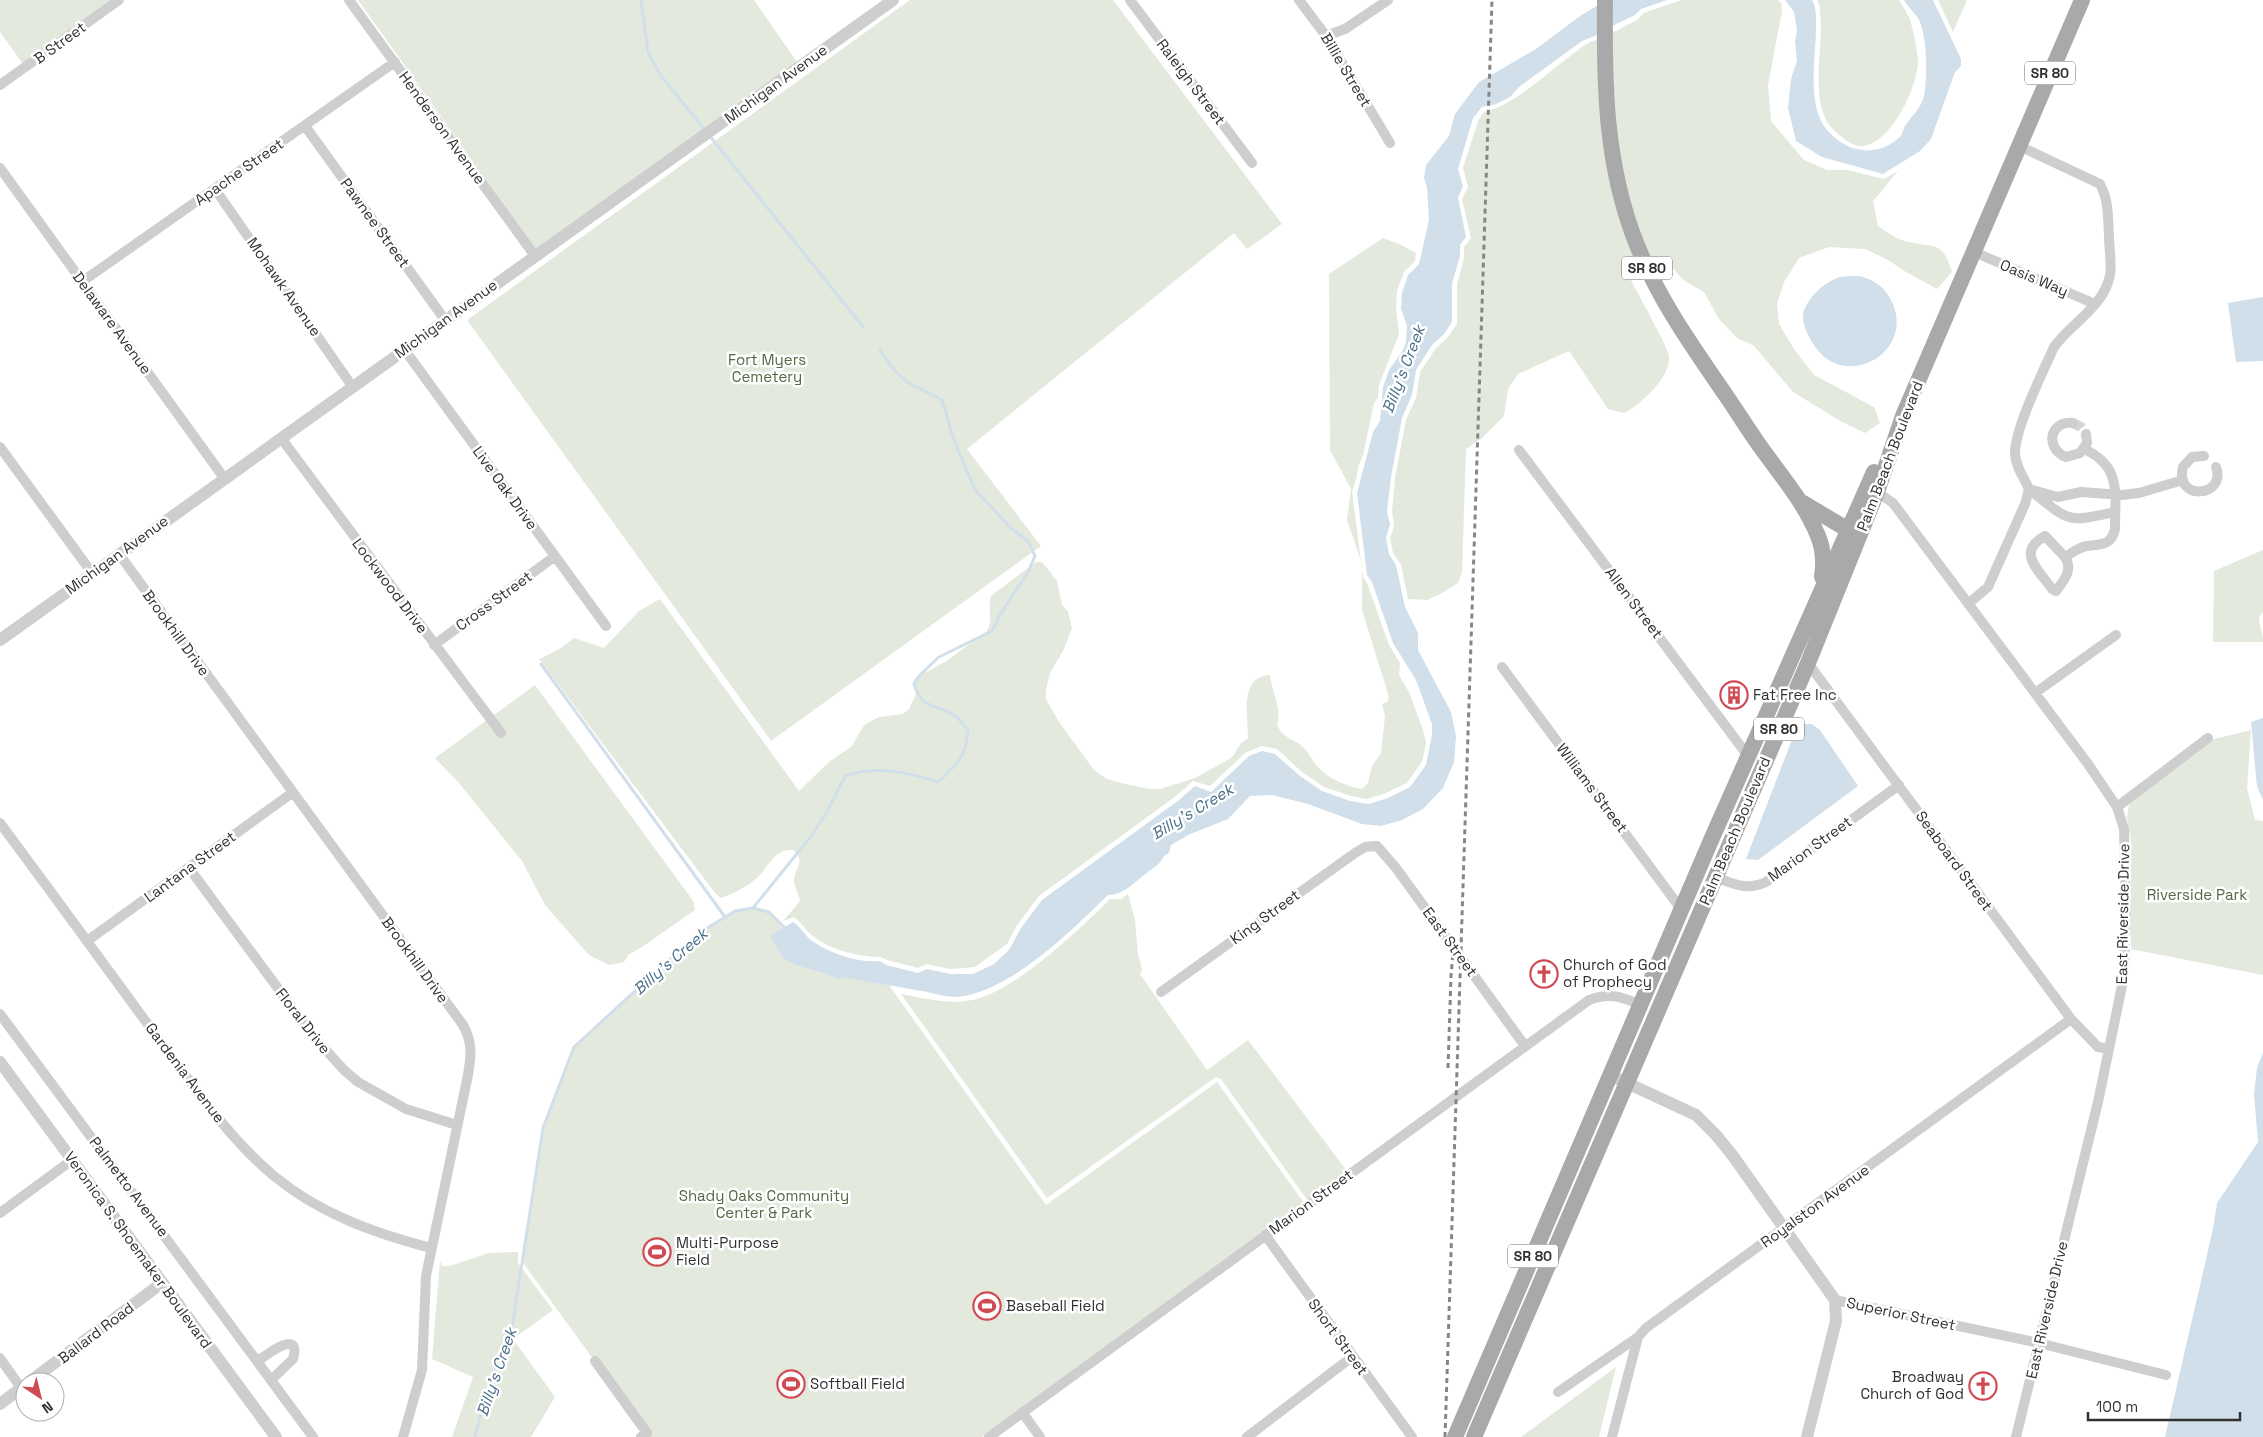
<svg xmlns="http://www.w3.org/2000/svg" width="2263" height="1437" font-family="'Space Grotesk',sans-serif">
<style>
.green{fill:#e4e9de}
.water{fill:#d0dfe9}
.lines{fill:none;stroke-linecap:round;stroke-linejoin:round}
.stream{stroke:#d0dfe9;stroke-width:3}
.minor-tunnel{stroke:#d6d6d6;stroke-width:10;stroke-dasharray:10 5;stroke-linecap:butt}
.minor{stroke:#cecece;stroke-width:10}
.tertiary{stroke:#cecece;stroke-width:12}
.primary{stroke:#a9a9a9;stroke-width:16}
.rail{stroke:#868686;stroke-width:3;stroke-dasharray:5 4;stroke-linecap:butt}
.labels{text-anchor:middle;stroke-width:5;stroke-linejoin:round;paint-order:stroke}
.shield{fill:#fff;stroke:#6f6f6f;stroke-width:1}
.shield-label{font-size:14px;font-weight:bold;fill:#313131}
.street-label{font-size:15px;fill:#313131;stroke:#fff}
.park-label{font-size:15px;fill:#546843;stroke:#fff}
.poi-label{font-size:15px;fill:#313131;stroke:#fff;text-anchor:start}
.water-label{font-size:16px;font-style:italic;fill:#48708a;stroke:#fff}
</style>
<rect width="100%" height="100%" fill="#fff"/>
<path class="green" d="M0,0H112L23,64L0,32Z
M358,0H754L797,62L536,250Z
M910,0H1113L1282,224L1247,249L1234,233L967,449L1041,546L771,741L467,320Z
M1681,0H1778L1781,3L1782,11L1768,85L1771,121L1804,160L1827,170H1847L1884,179L1898,171L1873,201L1878,226C1887,232 1897,240 1909,242C1936,248 1942,241 1952,272L1937,289L1906,272L1888,260L1865,249L1829,247L1799,258L1784,282L1777,303L1779,324L1794,349L1814,375L1874,407L1880,423L1865,433L1842,422L1793,392L1754,346L1737,338L1719,319L1704,292L1683,280L1671,266L1670,258L1652,266L1620,171L1610,34L1637,20L1644,13Z
M1817,0H1899C1902,6 1906,11 1909,17C1912,24 1918,53 1918,61C1918,87 1891,143 1863,146C1853,148 1837,134 1831,127C1810,102 1822,52 1821,22C1820,15 1821,7 1817,0Z
M1938,0H1967L1953,32Z
M1599,39L1642,270L1633,275L1631,280C1638,295 1667,344 1669,357C1671,377 1640,405 1624,413L1608,409L1569,351L1518,374L1508,389L1504,416L1482,438L1466,449L1462,572L1458,583L1442,593L1427,600L1408,599L1401,565L1393,553L1390,538L1394,526L1392,511L1395,478L1406,420L1416,398L1420,372L1436,348L1448,337L1457,324V285L1464,258V247L1471,238L1462,199L1468,187L1463,168L1478,121L1484,112C1516,104 1543,76 1569,57C1578,50 1587,42 1599,39Z
M1383,238L1399,244L1416,253L1415,261L1404,272L1397,291L1396,308L1399,334L1379,385L1378,398L1374,403L1363,456C1356,467 1358,480 1352,491L1363,577L1367,583L1389,645L1400,663L1399,675L1409,692L1423,730L1426,743L1422,762L1407,783L1386,793L1367,799L1351,796L1324,787L1302,772L1277,749L1262,746L1245,753L1210,786L1193,781L1176,796L1039,896L1017,925L1007,944L975,967L950,969L926,964L918,968L887,960L881,957C860,957 830,950 814,937C806,931 802,923 794,917L783,921L800,901C799,894 795,889 794,882C794,866 807,863 793,850C773,849 769,867 757,878C747,886 734,894 721,898L715,893L540,660H538L561,648L574,638L604,648L639,611L660,599L799,791L829,762L852,746L864,725L879,717L903,714L909,709L916,694L913,686L915,678L945,662L987,631C994,619 987,608 991,596L1036,562H1042L1057,581L1062,605L1068,611L1072,628L1063,651L1050,673L1046,690V699L1059,722L1094,770L1107,779L1125,784L1150,789H1160L1195,778L1226,761L1233,756L1241,743L1248,738C1248,717 1239,676 1270,675C1272,693 1282,708 1277,725C1285,741 1295,738 1303,747C1309,753 1312,760 1317,766C1328,779 1346,786 1362,789L1368,783L1372,766L1381,753L1385,716L1382,704L1387,702L1389,697L1362,610V564L1347,520L1351,489L1330,450L1329,274Z
M2263,550V612L2259,617C2259,626 2263,633 2263,642H2213L2214,571Z
M535,685L694,902L695,910L642,947L628,955L624,962L609,965L589,955L545,905L522,861L459,783L435,758Z
M2251,730L2247,788L2255,820L2263,821V975L2131,949V841L2127,818L2129,804L2210,740Z
M1128,894L1135,920L1138,954L1142,970L1140,974L1207,1070L1248,1040L1350,1175L1308,1201L1221,1079L1216,1077L1047,1198L901,994C926,999 955,1006 980,998C1021,985 1079,930 1110,899H1121Z
M753,908L769,912L790,937L804,949L876,967L1046,1205L1217,1082L1304,1203L982,1437H650L521,1260L543,1128L574,1047L696,935L735,911Z
M518,1252V1263L553,1310L513,1339L555,1397L531,1437H452L473,1377L432,1359L440,1261L442,1266H450L489,1253Z
M1616,1367L1599,1437H1521Z"/>
<path class="water" d="M1606,0H1667L1641,9L1635,15L1616,24L1603,33L1582,41L1519,87L1510,97L1496,104L1482,107L1473,118L1458,169L1463,186L1458,198L1466,237L1460,245V256L1452,284V322L1444,334L1432,345L1416,370L1412,395L1402,418L1391,477L1387,511L1390,525L1386,537L1389,554L1396,565L1405,607L1418,633V650L1451,712L1456,736L1454,762L1443,788L1423,809L1402,820L1381,826L1362,824L1308,804L1272,795L1250,796L1228,819L1188,835L1171,845L1169,853L1164,856C1160,864 1155,867 1148,872C1134,882 1126,894 1108,895C1071,931 1009,993 956,997C945,997 933,993 922,991C897,987 872,982 847,978L837,979L824,973L796,965L782,957L770,936L793,922C801,927 805,936 812,941C831,954 858,963 880,961L886,965L918,973L927,969L950,974H973L994,964L1009,950L1021,928L1042,900L1179,800L1195,786L1211,792L1249,756L1262,751L1275,754L1300,776L1322,791L1350,801L1369,804L1388,798L1410,787L1426,765L1432,735V724L1416,680L1393,643L1372,582L1367,575L1357,493L1373,432L1380,421L1383,387L1389,370L1403,350L1406,342L1407,326L1401,309L1402,293L1408,275L1419,264L1429,220L1427,187L1424,178L1426,165L1449,136L1455,114L1479,82L1536,49L1580,16Z
M1785,0H1812C1816,7 1816,14 1816,22C1817,53 1805,104 1827,130C1848,154 1877,158 1901,136C1903,133 1903,129 1905,126C1914,113 1923,107 1925,90C1927,71 1927,40 1920,22C1917,14 1908,8 1904,0H1933L1961,59V66L1955,72L1931,139L1920,151L1883,174L1822,157L1796,141L1788,108L1791,79L1797,61L1795,41L1797,30L1794,12Z
M1859,276C1876,280 1886,288 1893,304C1913,353 1847,390 1816,348C1810,340 1803,327 1803,317C1804,300 1824,282 1840,277C1846,276 1853,276 1859,276Z
M2263,297V361L2236,362L2228,303Z
M2263,718V800L2257,787L2251,722Z
M1798,724H1812L1820,730L1858,786L1758,860L1746,859Z
M2263,1053V1437H2165L2213,1229L2217,1203L2258,1142L2254,1094L2257,1068Z"/>
<g class="lines">
<path class="stream" d="M641,0L648,52L661,76L705,130
M709,135L864,328
M541,664L725,917
M753,908L812,835L827,812L845,776C875,765 908,772 938,782C957,764 966,757 968,731C964,726 960,719 955,716C936,702 923,712 914,684L919,676L939,657L992,631L1000,615L1028,572L1035,556L1028,541L1011,528L975,490L954,440L942,400L907,382L894,370L880,350
M475,1437L485,1397L512,1328L543,1128L574,1047L696,935L735,911L753,908L769,912L786,929"/>
<path class="minor-tunnel" d="M2073,423L2081,427L2086,434"/>
<path class="minor" d="M349,0L535,256
M1130,0L1252,163
M1299,0L1326,36L1390,143
M1326,36L1345,29L1388,0
M0,85L119,0
M305,126L445,320
M0,168L224,478
M215,189L352,386
M1974,252L2095,304
M83,281L395,62
M404,349L606,626
M2073,423C2050,420 2044,448 2066,457L2080,453L2087,443L2086,434
M281,438L501,733
M0,447L92,573
M1519,450L1748,756
M2204,456L2192,457L2183,467C2174,502 2227,497 2216,467
M2029,489L2058,497L2081,492L2122,495L2139,493L2183,480
M1877,492L1893,503L2088,764L2117,807L2124,829L2126,910L2124,976L2098,1102L2016,1437
M2034,493C2071,523 2068,522 2115,512
M119,554L463,1025C473,1043 471,1056 468,1075L426,1276L422,1370L403,1437
M2065,557C2073,570 2065,579 2056,591L2052,589C2038,569 2016,552 2045,536L2065,557C2072,553 2079,547 2087,546C2101,544 2111,546 2115,529C2115,494 2122,466 2084,449
M1968,604L1988,587L2025,504L2029,489C2024,477 2015,466 2015,453C2015,428 2043,372 2054,347C2071,323 2104,307 2110,275C2112,263 2109,249 2109,237C2108,218 2109,201 2100,184L2019,146
M434,645L554,557
M1808,663L2071,1019L2098,1047L2109,1049
M1502,667L1681,909
M2035,693L2116,635
M2117,807L2208,738
M0,823C52,893 103,963 155,1034C192,1083 226,1136 274,1176C320,1214 374,1233 431,1248
M189,868L314,1037L344,1070L358,1082L406,1109L457,1125
M1715,877C1735,884 1746,891 1766,882L1899,785
M87,941L292,793
M1161,992L1355,853L1365,847L1377,846L1396,868L1525,1046
M0,1014L313,1437
M0,1213L72,1160
M1265,1235L1412,1437
M1835,1300L2039,1343L2166,1375
M0,1358L21,1388
M258,1361C266,1355 302,1327 293,1359L271,1380
M595,1361L647,1433L641,1437
M1558,1392L1638,1337L1646,1328L2071,1019
M1022,1412L1040,1437
M989,1437L1589,1000C1610,992 1622,997 1641,1005
M1247,1437L1352,1357
M1612,1437L1638,1337"/>
<path class="tertiary" d="M0,640L893,0
M0,1062L276,1437
M1612,1076L1696,1115L1716,1135L1733,1156L1835,1300L1836,1321L1807,1437
M29,1382L162,1283
M0,1404L25,1385"/>
<path class="primary" d="M1605,0C1604,84 1605,166 1637,245C1659,300 1692,346 1725,394C1736,410 1746,426 1757,442C1778,472 1804,501 1818,536C1824,550 1824,563 1822,577
M1803,503L1857,535
M1455,1437L1712,838L1874,472
M1474,1437L1808,663L1877,492L1903,416L2082,0"/>
<path class="rail" d="M1448,1068L1451,976L1454,941
M1445,1437L1492,0"/>
</g>
<defs>
<g id="building-ring" transform="scale(1.4375)"><circle r="9.5" fill="#fff" stroke="#d04a54" stroke-width="1.5"/><path d="M-4-6H4V6H1V3H-1V6H-4ZM-2.5-4.3h1.7v1.8h-1.7ZM.8-4.3h1.7v1.8H.8ZM-2.5-1h1.7V.8h-1.7ZM.8-1h1.7V.8H.8Z" fill="#d04a54"/></g>
<g id="church-ring" transform="scale(1.4375)"><circle r="9.5" fill="#fff" stroke="#d04a54" stroke-width="1.5"/><path d="M-1.2-6h2.4v3.5h3.3v2.4h-3.3V6h-2.4V-.1h-3.3v-2.4h3.3Z" fill="#d04a54"/></g>
<g id="stadium-ring" transform="scale(1.4375)"><circle r="9.5" fill="#fff" stroke="#d04a54" stroke-width="1.5"/><path d="M0-5a6.5 5 0 1 0 0 10a6.5 5 0 1 0 0-10ZM-3.5-1.8h7v3.6h-7Z" fill="#d04a54"/></g>
</defs>
<g fill-rule="evenodd">
<use href="#building-ring" x="1734" y="695"/>
<use href="#church-ring" x="1544" y="974"/>
<use href="#stadium-ring" x="657" y="1252"/>
<use href="#stadium-ring" x="987" y="1306"/>
<use href="#stadium-ring" x="791" y="1384"/>
<use href="#church-ring" x="1983" y="1386"/>
</g>
<g class="labels">
<g class="shield">
<rect x="2025" y="61.5" width="50" height="23" rx="4"/>
<rect x="1622" y="256.5" width="50" height="23" rx="4"/>
<rect x="1754" y="717.5" width="50" height="23" rx="4"/>
<rect x="1508" y="1244.5" width="50" height="23" rx="4"/>
</g>
<g class="shield-label">
<text x="2050" y="78">SR 80</text>
<text x="1647" y="273">SR 80</text>
<text x="1779" y="734">SR 80</text>
<text x="1533" y="1261">SR 80</text>
</g>
<g class="street-label">
<text transform="translate(60 43) rotate(-36)" y="5">B Street</text>
<text transform="translate(1346 70) rotate(59)" y="5">Billie Street</text>
<text transform="translate(1191 82) rotate(53)" y="5">Raleigh Street</text>
<text transform="translate(776 84) rotate(-36)" y="5">Michigan Avenue</text>
<text transform="translate(442 128) rotate(54)" y="5">Henderson Avenue</text>
<text transform="translate(239 172) rotate(-35)" y="5">Apache Street</text>
<text transform="translate(375 223) rotate(54)" y="5">Pawnee Street</text>
<text transform="translate(2034 278) rotate(23)" y="5">Oasis Way</text>
<text transform="translate(284 287) rotate(55)" y="5">Mohawk Avenue</text>
<text transform="translate(446 319) rotate(-36)" y="5">Michigan Avenue</text>
<text transform="translate(112 323) rotate(54)" y="5">Delaware Avenue</text>
<text transform="translate(1890 456) rotate(-69)" y="5">Palm Beach Boulevard</text>
<text transform="translate(505 488) rotate(54)" y="5">Live Oak Drive</text>
<text transform="translate(117 555) rotate(-36)" y="5">Michigan Avenue</text>
<text transform="translate(390 586) rotate(53)" y="5">Lockwood Drive</text>
<text transform="translate(494 601) rotate(-36)" y="5">Cross Street</text>
<text transform="translate(1634 603) rotate(53)" y="5">Allen Street</text>
<text transform="translate(176 633) rotate(54)" y="5">Brookhill Drive</text>
<text transform="translate(1592 788) rotate(53)" y="5">Williams Street</text>
<text transform="translate(1735 831) rotate(-67)" y="5">Palm Beach Boulevard</text>
<text transform="translate(1810 849) rotate(-36)" y="5">Marion Street</text>
<text transform="translate(1954 861) rotate(54)" y="5">Seaboard Street</text>
<text transform="translate(190 867) rotate(-36)" y="5">Lantana Street</text>
<text transform="translate(2123 914) rotate(-89)" y="5">East Riverside Drive</text>
<text transform="translate(1265 917) rotate(-36)" y="5">King Street</text>
<text transform="translate(1450 942) rotate(54)" y="5">East Street</text>
<text transform="translate(415 960) rotate(54)" y="5">Brookhill Drive</text>
<text transform="translate(303 1021) rotate(52)" y="5">Floral Drive</text>
<text transform="translate(185 1073) rotate(53)" y="5">Gardenia Avenue</text>
<text transform="translate(129 1187) rotate(53)" y="5">Palmetto Avenue</text>
<text transform="translate(1311 1202) rotate(-36)" y="5">Marion Street</text>
<text transform="translate(1815 1206) rotate(-36)" y="5">Royalston Avenue</text>
<text transform="translate(138 1250) rotate(54)" y="5">Veronica S. Shoemaker Boulevard</text>
<text transform="translate(2047 1310) rotate(-77)" y="5">East Riverside Drive</text>
<text transform="translate(1901 1314) rotate(12)" y="5">Superior Street</text>
<text transform="translate(96 1333) rotate(-37)" y="5">Ballard Road</text>
<text transform="translate(1338 1337) rotate(54)" y="5">Short Street</text>
</g>
<g class="park-label">
<text x="767" y="365">Fort Myers<tspan x="767" dy="17">Cemetery</tspan></text>
<text x="2197" y="900">Riverside Park</text>
<text x="764" y="1201">Shady Oaks Community<tspan x="764" dy="17">Center &amp; Park</tspan></text>
</g>
<g class="poi-label">
<text x="1753" y="700">Fat Free Inc</text>
<text x="1563" y="970">Church of God<tspan x="1563" dy="17">of Prophecy</tspan></text>
<text x="676" y="1248">Multi-Purpose<tspan x="676" dy="17">Field</tspan></text>
<text x="1006" y="1311">Baseball Field</text>
<text x="1964" y="1382" text-anchor="end">Broadway<tspan x="1964" dy="17">Church of God</tspan></text>
<text x="810" y="1389">Softball Field</text>
</g>
<g class="water-label">
<text transform="translate(1403 369) rotate(-69)" y="6">Billy's Creek</text>
<text transform="translate(1192 811) rotate(-31)" y="6">Billy's Creek</text>
<text transform="translate(670 961) rotate(-41)" y="6">Billy's Creek</text>
<text transform="translate(496 1372) rotate(-71)" y="6">Billy's Creek</text>
</g>
</g>
<g transform="translate(40 1397) rotate(145)"><circle r="24" fill="#ffffff" stroke="#adadad"/>
<path d="M0-4L9 19L0 12L-9 19Z" fill="#d04a54"/>
<text y="-8" font-size="14" font-weight="bold" text-anchor="middle" fill="#313131">N</text>
</g>
<path d="M2088 1412v8h152v-8" fill="none" stroke="#313131" stroke-width="2.5"/>
<text x="2096" y="1412" font-size="15" fill="#313131" stroke="#ffffff" stroke-width="4" paint-order="stroke">100 m</text>
</svg>
